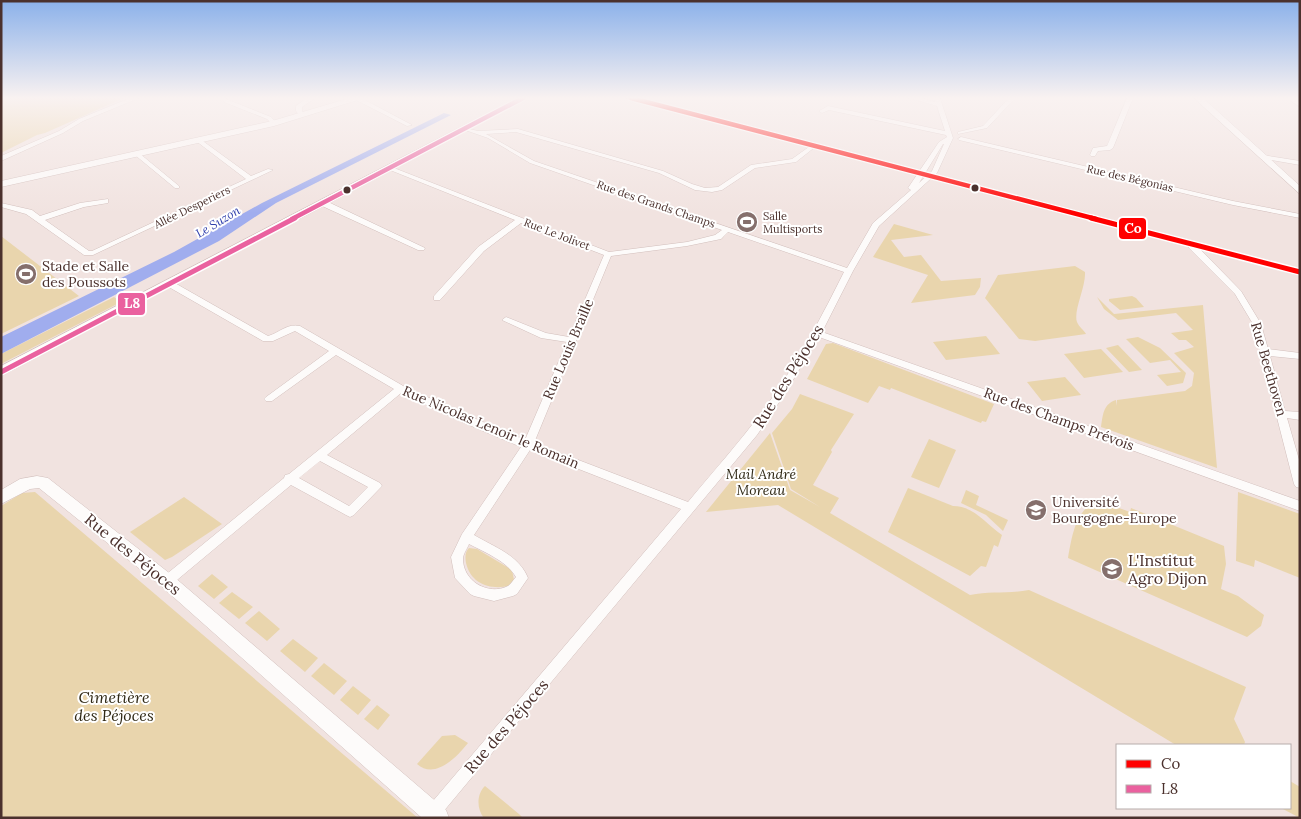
<svg xmlns="http://www.w3.org/2000/svg" width="1301" height="819" font-family="Lora,serif">
<style>
.green{fill:#e9d5ad}
.water{fill:#a0adee}
.lines{fill:none;stroke-linecap:round;stroke-linejoin:round}
.street-casing{stroke:#d2bfbc;stroke-width:1}
.secondary-casing{stroke:#d2bfbc;stroke-width:1}
.street{fill:#fdfbfa;fill-rule:evenodd}
.secondary{fill:#fdfbfa;fill-rule:evenodd}
.bus-1-far1-casing{stroke:#fff;stroke-width:7}
.bus-1-casing{stroke:#fff;stroke-width:8}
.bus-2-far1-casing{stroke:#fff;stroke-width:7}
.bus-2-casing{stroke:#fff;stroke-width:8}
.bus-1-far1{stroke:#f00;stroke-width:4.5}
.bus-1{stroke:#f00;stroke-width:5}
.bus-2-far1{stroke:#ea619f;stroke-width:4.5}
.bus-2{stroke:#ea619f;stroke-width:5}
.bus-dot{fill:#4b312d;stroke:#fff;stroke-width:2}
.labels{text-anchor:middle;stroke-width:4;stroke-linejoin:round;paint-order:stroke}
.far-street-label{font-size:11px;fill:#4b312d;stroke:#fff}
.far-poi-label{font-size:11px;fill:#4b312d;stroke:#fff;text-anchor:start}
.far-water-label{font-size:12px;font-style:italic;fill:#3141ac;stroke:#fff}
.poi-label{font-size:14px;fill:#4b312d;stroke:#fff;text-anchor:start}
.street-label{font-size:14px;fill:#4b312d;stroke:#fff}
.park-label{font-size:14px;font-style:italic;fill:#2f2815;stroke:#fff}
.near-street-label{font-size:16px;fill:#4b312d;stroke:#fff}
.near-poi-label{font-size:16px;fill:#4b312d;stroke:#fff;text-anchor:start}
.near-park-label{font-size:16px;font-style:italic;fill:#2f2815;stroke:#fff}
.line-badge{stroke:#fff;stroke-width:2}
.badge-label{font-size:14px;text-anchor:middle;font-weight:bold;fill:#fff}
</style>
<rect width="100%" height="100%" fill="#f1e3e0"/>
<path class="green" d="M1,98H124L45,133L37,135L1,153Z
M894,224L933,235L891,240L904,257L921,255L941,281L981,278L980,287L975,295L911,303L928,275L873,257Z
M1,236L79,296L1,334Z
M1075,266L1085,272C1086,287 1073,311 1077,322C1079,327 1084,330 1086,334L1035,341L1019,339L985,298L998,275Z
M1132,296L1136,298L1144,307L1120,310L1109,301V299Z
M114,297L121,302L1,364V354Z
M1097,297L1114,314L1203,305L1217,468L1101,427C1103,415 1103,404 1116,400V406L1117,400L1185,391L1192,386L1194,373L1174,353L1194,347L1186,340H1179L1171,333L1193,330L1176,313L1118,320L1104,309Z
M986,336L1000,354L946,360L933,342Z
M1138,337L1160,348L1186,373L1183,383L1167,386L1157,375L1181,372L1170,360L1150,363L1126,339Z
M833,343L994,404L986,422L982,421L981,423L891,388L890,390L879,386L868,403L807,379L826,344Z
M1118,345L1142,370L1129,372L1106,348Z
M1101,349L1123,372L1084,378L1064,354Z
M1065,377L1081,395L1042,401L1027,382Z
M800,394L854,414L831,450L832,452L813,485L839,498L830,513L970,595C990,591 1009,594 1029,590L1246,687L1234,719L1245,742L1244,745H1176L778,505L706,512L770,433L790,490L820,507L791,489L772,433L792,409Z
M929,439L956,450L939,488L911,477Z
M908,488L953,506C974,506 986,524 1002,535L998,547L994,545L986,567L981,566L970,576L888,532Z
M966,490L979,496L976,505L1008,520L1003,531L986,515L961,503Z
M35,492L418,818H1V506L22,493Z
M1238,492L1300,514V578L1255,560L1254,567L1236,561Z
M184,497L222,524L172,557L165,560L130,532Z
M1100,501L1130,512L1131,508L1224,546L1226,564L1221,589L1238,596L1264,615L1261,626L1247,637L1068,558C1072,536 1076,506 1100,501Z
M469,548L477,549L512,570L514,580L509,586C490,590 471,584 466,563C465,557 465,552 469,548Z
M212,574L228,587L214,599L198,586Z
M232,592L253,607L239,619L219,603Z
M259,611L280,629L267,641L245,623Z
M293,639L318,658L305,672L280,651Z
M324,663L347,681L334,695L311,676Z
M353,686L371,700L358,715L340,700Z
M377,705L390,715L378,730L364,719Z
M455,735L468,743C457,757 435,780 417,764L442,736Z
M1290,781L1300,787V818L1281,808H1290Z
M485,786L519,814L523,818H484C476,809 477,793 485,786Z"/>
<path class="water" d="M444,113L451,115L276,203L219,241L1,354V337L174,252L262,203Z"/>
<g class="lines">
<g class="street-casing">
<path id="street" d="M130,98H139L83,121L63,133L1,161V156L59,131L79,119Z
M307,98H315L302,107V111L305,115L300,116L296,111V106Z
M356,98H361L412,125L407,126L356,100Z
M909,98H920L935,102L934,98H940L953,138L937,173L879,226L853,271L822,332L1300,501V511L819,337L782,398L757,435L438,818H426L424,813L427,808L681,509L530,450L474,535C494,547 519,555 528,578L517,594L513,596L494,601L474,596L470,594L455,578L451,557L462,534L521,447L469,425L401,393L327,455L380,483L382,486L354,515L350,517L346,515L291,485L171,585L167,586L163,585L161,581L163,577L284,478L285,475L289,474L394,389L336,355L272,401H266L264,399L266,397L329,351L295,331L273,341H263L167,286V282H173L268,336C279,333 287,323 300,326L405,387L476,419L525,440L567,342L541,338L502,320L506,317L546,333L569,337L604,255L521,223L484,251L440,300H434V296L478,247L515,220L390,170V168H394L609,252L687,242L715,235L722,230L530,163L488,138L465,130V128L478,131L518,129L663,171L692,184L705,188L718,187L751,165L792,159L813,144L815,145V147L796,162L755,168L722,190L712,192L695,190L659,173L516,132L486,134L534,161L847,268L873,223L911,190L908,188L939,142L947,137L946,135L829,110L822,113L819,111L828,106L945,131L937,106ZM944,144L932,171L919,183L943,144ZM728,232L844,272C823,314 801,356 774,395C748,433 717,467 688,502L534,443L611,256L687,246L721,239ZM320,461L368,487L349,506L299,478ZM469,544C484,552 507,561 516,577C513,580 511,584 508,586C488,596 463,581 463,559C463,554 467,549 469,544Z
M1009,98H1015L987,128L958,134V132L983,126Z
M1127,98H1133L1113,148L1110,150L1098,151L1095,156H1091L1090,155L1093,148L1107,146Z
M1287,98H1294L1300,102V107Z
M226,99L271,117L277,123L272,124L267,119L224,102V100Z
M961,137L1233,201L1300,214V218L1233,205L959,140L958,139Z
M196,139H200L251,176L268,169L273,170L93,255H84L26,214L1,207V203L32,210L40,216L80,203L108,199V203L84,207L45,220L89,251H92L246,179L196,141Z
M135,153H139L179,186V188H175L135,155Z
M1262,155L1300,161V165L1260,158V156Z
M320,201H326L425,248L424,250H418L320,205Z
M1189,244H1195L1241,291L1261,324L1268,349L1300,353V359L1270,356L1285,411L1300,412V420L1287,418L1300,463V488L1296,487L1294,484L1253,324L1235,294L1189,248Z"/>
</g>
<g class="secondary-casing">
<path id="secondary" d="M350,98H364L274,126L1,187V181L272,121Z
M517,98H528L1,376V366Z
M626,98H641L1300,269V275Z
M1194,98H1203L1300,186V194Z
M37,476L48,478L173,576L446,810L449,818H422L161,586L39,488L30,489L1,504V490L20,479Z"/>
</g>
<use href="#street" class="street"/>
<use href="#secondary" class="secondary"/>
<g class="bus-1-far1-casing">
<path id="bus-1-far1" d="M631,98L1096,219"/>
</g>
<g class="bus-1-casing">
<path id="bus-1" d="M1091,218L1300,272"/>
</g>
<g class="bus-2-far1-casing">
<path id="bus-2-far1" d="M292,219L523,98"/>
</g>
<g class="bus-2-casing">
<path id="bus-2" d="M1,372L295,218"/>
</g>
<use href="#bus-1-far1" class="bus-1-far1"/>
<use href="#bus-1" class="bus-1"/>
<use href="#bus-2-far1" class="bus-2-far1"/>
<use href="#bus-2" class="bus-2"/>
</g>
<linearGradient id="sky" x2="0" y2="1"><stop stop-color="#8bb1ea"/><stop offset="0.46" stop-color="#f9f2f1"/><stop offset="1" stop-color="#f9f2f1" stop-opacity="0"/></linearGradient>
<rect width="1301" height="213" fill="url(#sky)"/>
<defs>
<g id="stadium-disc" transform="scale(1.125)"><circle r="9.5" fill="#856f6c" stroke="#fff"/><path d="M0-5a6.5 5 0 1 0 0 10a6.5 5 0 1 0 0-10ZM-3.5-1.8h7v3.6h-7Z" fill="#fff"/></g>
<g id="university-disc" transform="scale(1.125)"><circle r="9.5" fill="#856f6c" stroke="#fff"/><path d="M0-5L7-2L0 1L-7-2ZM-4 1L0 2.5L4 1V4Q0 6-4 4Z" fill="#fff"/></g>
</defs>
<g fill-rule="evenodd">
<use href="#stadium-disc" x="747" y="222"/>
<use href="#stadium-disc" x="26" y="274"/>
<use href="#university-disc" x="1036" y="510"/>
<use href="#university-disc" x="1112" y="569"/>
</g>
<g class="bus-dot">
<circle cx="975" cy="188" r="4.5"/>
<circle cx="347" cy="190" r="4.5"/>
</g>
<g class="labels">
<g class="far-street-label">
<text transform="translate(1130 178) rotate(13)" y="4">Rue des Bégonias</text>
<text transform="translate(656 204) rotate(19)" y="4">Rue des Grands Champs</text>
<text transform="translate(192 207) rotate(-26)" y="4">Allée Desperiers</text>
<text transform="translate(557 234) rotate(21)" y="4">Rue Le Jolivet</text>
</g>
<g class="far-poi-label">
<text x="763" y="220">Salle<tspan x="763" dy="13">Multisports</tspan></text>
</g>
<g class="far-water-label">
<text transform="translate(218 222) rotate(-31)" y="4">Le Suzon</text>
</g>
<g class="poi-label">
<text x="42" y="271">Stade et Salle<tspan x="42" dy="16">des Poussots</tspan></text>
<text x="1052" y="507">Université<tspan x="1052" dy="16">Bourgogne-Europe</tspan></text>
</g>
<g class="street-label">
<text transform="translate(568 349) rotate(-67)" y="5">Rue Louis Braille</text>
<text transform="translate(1269 369) rotate(74)" y="5">Rue Beethoven</text>
<text transform="translate(1059 419) rotate(20)" y="5">Rue des Champs Prévois</text>
<text transform="translate(491 427) rotate(23)" y="5">Rue Nicolas Lenoir le Romain</text>
</g>
<g class="park-label">
<text x="761" y="479">Mail André<tspan x="761" dy="16">Moreau</tspan></text>
</g>
<g class="near-street-label">
<text transform="translate(788 376) rotate(-58)" y="6">Rue des Péjoces</text>
<text transform="translate(133 554) rotate(39)" y="6">Rue des Péjoces</text>
<text transform="translate(506 726) rotate(-49)" y="6">Rue des Péjoces</text>
</g>
<g class="near-poi-label">
<text x="1128" y="566">L'Institut<tspan x="1128" dy="18">Agro Dijon</tspan></text>
</g>
<g class="near-park-label">
<text x="114" y="703">Cimetière<tspan x="114" dy="18">des Péjoces</tspan></text>
</g>
</g>
<g class="line-badge">
<rect x="1118" y="217" width="29" height="23" rx="5" fill="#f00"/>
<rect x="117" y="292" width="29" height="24" rx="5" fill="#ea619f"/>
</g>
<g class="badge-label">
<text x="1133" y="233">Co</text>
<text x="132" y="308">L8</text>
</g>
<rect width="1301" height="819" fill="none" stroke="#4b312d" stroke-width="5"/>
<rect x="1116" y="744" width="175" height="65" fill="#ffffff" stroke="#b7adab"/>
<rect x="1126" y="760" width="25" height="8" fill="#ff0000" stroke="#b7adab"/>
<text x="1161" y="769" font-size="15" fill="#4b312d">Co</text>
<rect x="1126" y="785" width="25" height="8" fill="#ea619f" stroke="#b7adab"/>
<text x="1161" y="794" font-size="15" fill="#4b312d">L8</text>
</svg>
